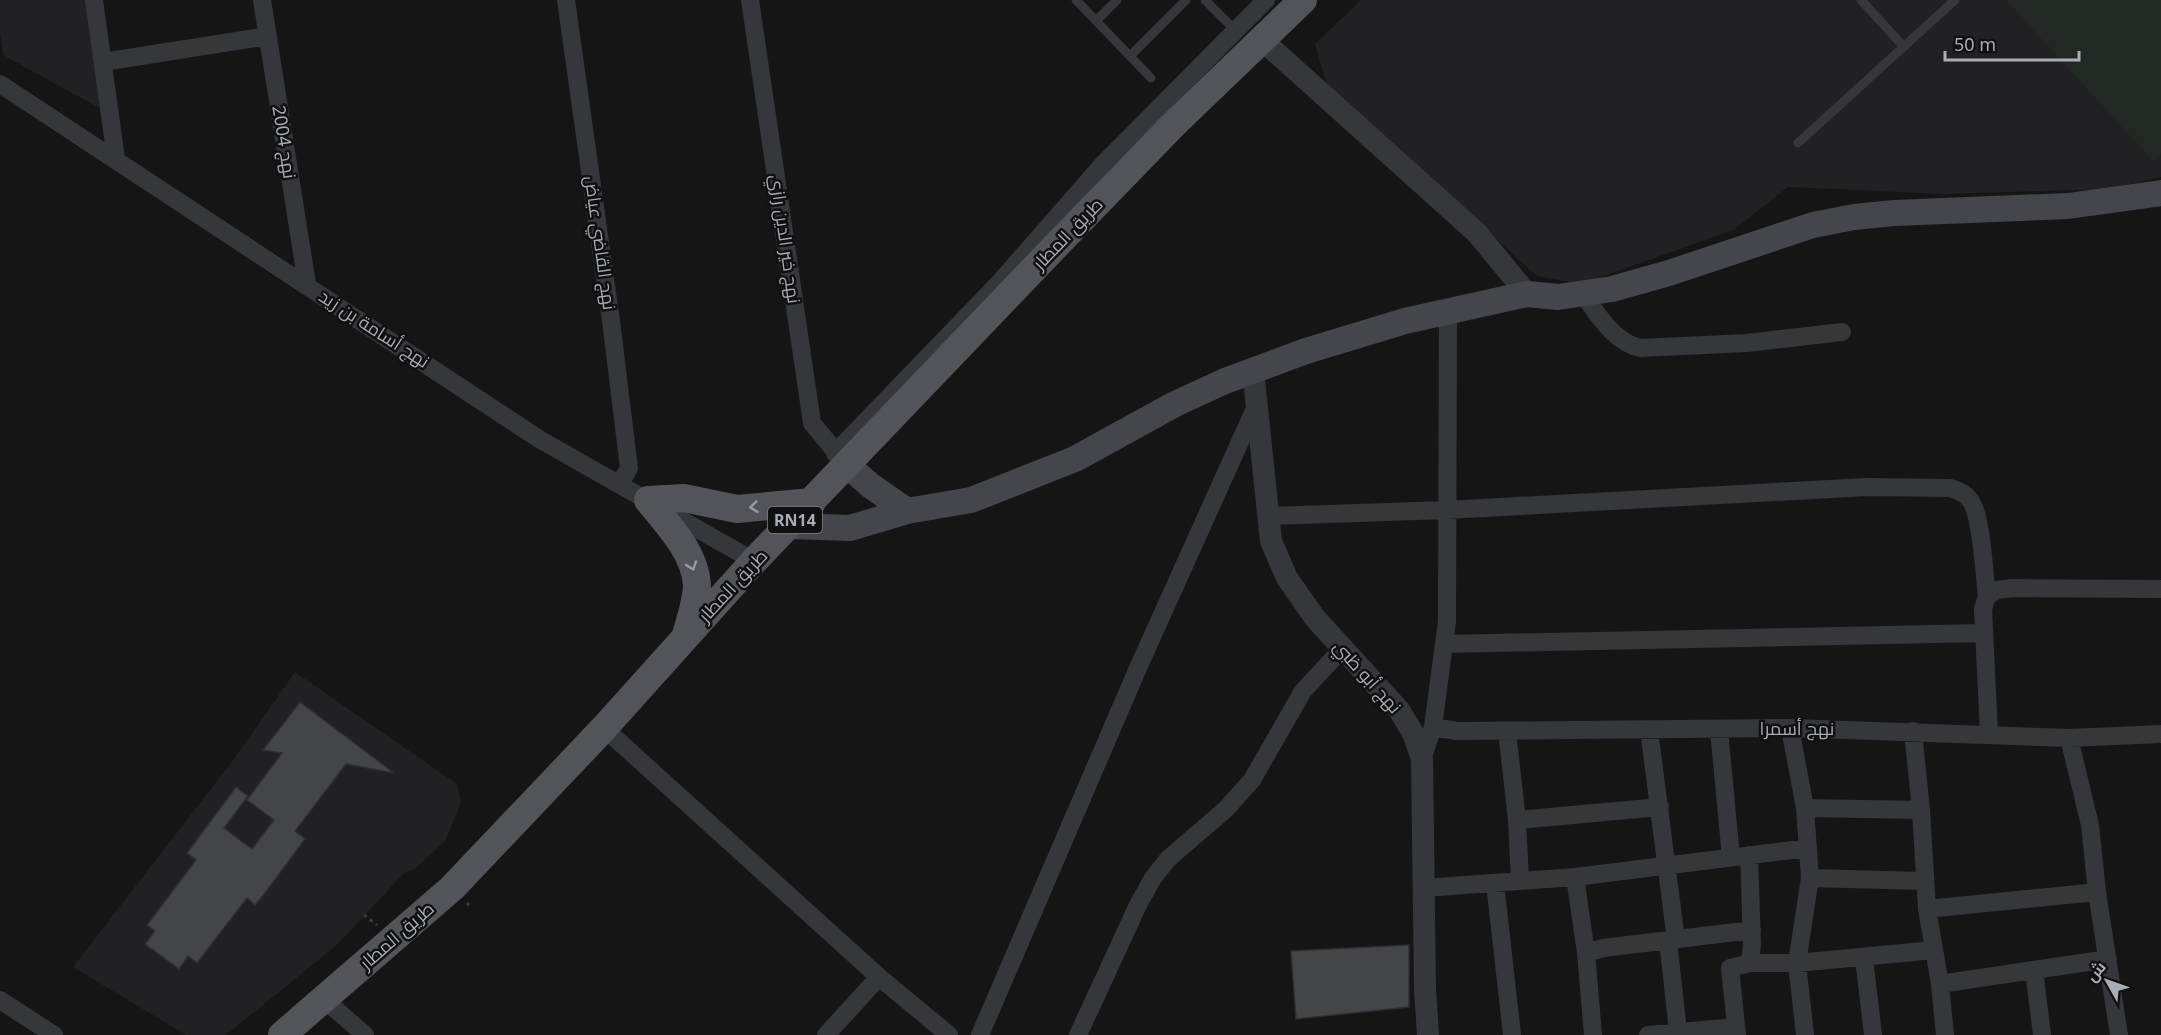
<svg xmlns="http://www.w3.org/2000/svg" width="2161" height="1035" font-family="'Noto Sans',Cairo,sans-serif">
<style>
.built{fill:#212123}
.green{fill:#212922}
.building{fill:#444549;stroke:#2f2f32;stroke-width:1.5}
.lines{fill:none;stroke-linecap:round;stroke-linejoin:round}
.path{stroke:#3c3e42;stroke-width:3;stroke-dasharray:3 4.5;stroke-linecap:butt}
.service{stroke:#36373b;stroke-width:9}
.minor{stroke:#36373b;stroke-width:18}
.tertiary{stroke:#36373b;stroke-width:22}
.secondary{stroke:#44464b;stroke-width:26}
.primary{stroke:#52545a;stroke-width:28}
.oneway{stroke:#979ba3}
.labels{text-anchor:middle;stroke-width:5;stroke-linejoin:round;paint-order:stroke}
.shield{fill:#101011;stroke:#7a7e84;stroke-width:1.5}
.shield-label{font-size:16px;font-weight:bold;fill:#a8adb5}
.street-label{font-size:18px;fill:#a8adb5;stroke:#101011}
</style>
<rect width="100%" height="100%" fill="#151516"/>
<path class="built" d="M0,0H87L103,110L3,55L0,32Z
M1361,0H2161V177L2107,189L1945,194L1788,187L1734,230L1581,284L1537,276L1327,85L1315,44Z
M295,672L457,784L461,803L445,841L415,869L404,873L338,944L226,1035H186L73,967L234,759Z"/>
<path class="green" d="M2008,0H2161V154L2153,161L2007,1Z"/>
<path class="building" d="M300,702L394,773L346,764L295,831L305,839L265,893L255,905L247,898L197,963L188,956L179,969L145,944L155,931L147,925L196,860L187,853L236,787L248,796L224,828L252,849L274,820L247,800L282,753L263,750Z
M1409,945V1007L1296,1019L1291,951Z"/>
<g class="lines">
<path class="path" d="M467,903L472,908
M364,915L377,925"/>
<path class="service" d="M1076,0L1151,78
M1205,0L1235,30
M1861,0L1904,47
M1096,21L1117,0
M1130,56L1186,0
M1798,143L1955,0"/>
<path class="minor" d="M94,0L116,159
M262,0L307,284
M566,0L611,321L629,468L620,484
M750,0L812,423L844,462
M103,62L268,36
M0,84L539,439L754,561
M1583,294C1598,315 1614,342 1640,348L1747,343L1842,332
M835,453L999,283L1104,163L1266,0
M1268,516L1446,510L1867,487L1950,488C1957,490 1966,493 1970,500C1982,515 1984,575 1987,596
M1445,644L1984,633
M1433,727L1457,731L1790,728L2069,738L2161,734
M604,728L879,977L949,1035
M1790,728L1805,808L1810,878L1797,963L1805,1035
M1649,730L1676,940
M1719,730L1731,857
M1507,731L1517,820L1520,881
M1913,731L1921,810L1927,909L1940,984L1945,1035
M1989,734L1983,609L1987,596L1997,590L2012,588L2161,589
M2069,738L2090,825L2097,892
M1422,759L1433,727L1447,621L1448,312
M1805,808L1921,810
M1517,820L1660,807
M1575,877L1586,953L1593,1035
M1810,878L1924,881
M1495,883L1512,1035
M1424,888L1575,877L1808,848
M1927,909L2097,892L2119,1035
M1668,941L1678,1031
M1586,953L1603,948L1752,930
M1864,958L1873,1035
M1750,963H1797L1934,950
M1940,984L2034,970
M0,1000L54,1035
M325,1000L365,1035
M826,1035L879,977
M980,1035L1138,668L1257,404
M1078,1035L1138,905L1153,878L1168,859L1226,809L1252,780L1303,691L1342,649
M1648,1035L1736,1027
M1737,1035L1730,968L1750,963L1752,944L1749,855
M2042,1035L2034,970L2108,959"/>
<path class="tertiary" d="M1261,39L1477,233L1527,294
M1253,370L1271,541L1287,578L1315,618L1399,710L1413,733L1422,759L1425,989L1428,1035"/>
<path class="secondary" d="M847,465L871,486L907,511
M789,526L850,528L907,511L971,500L1075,459L1175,404L1225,381L1306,351L1405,321L1527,294L1558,297L1612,289L1669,273L1813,225L1854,217L1894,213L2068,206L2161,193"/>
<path class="primary" d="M648,500L684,498L737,509L812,502
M648,500C668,525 695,552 697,585C697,600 690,620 686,635
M282,1035L452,888L604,728L754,561L1047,255L1173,125L1303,0"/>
</g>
<defs><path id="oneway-chevron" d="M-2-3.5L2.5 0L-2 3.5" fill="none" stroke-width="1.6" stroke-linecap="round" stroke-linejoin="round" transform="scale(1.5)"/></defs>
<g class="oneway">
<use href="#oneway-chevron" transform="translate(754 507) rotate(174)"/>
<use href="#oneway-chevron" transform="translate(692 566) rotate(71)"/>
</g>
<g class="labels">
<rect class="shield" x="768" y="507" width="54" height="26" rx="4.5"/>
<g class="shield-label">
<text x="795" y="526">RN14</text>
</g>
<g class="street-label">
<text transform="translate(284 142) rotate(81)" y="6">نهج 2004</text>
<text transform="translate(1068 234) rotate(-46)" y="6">طريق المطار</text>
<text transform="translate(785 239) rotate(82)" y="6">نهج خير الدين رازي</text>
<text transform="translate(600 243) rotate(82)" y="6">نهج القاضي عياض</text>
<text transform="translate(374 329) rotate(33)" y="6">نهج أسامة بن زيد</text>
<text transform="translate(733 586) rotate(-47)" y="6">طريق المطار</text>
<text transform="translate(1367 677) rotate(48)" y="6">نهج أبو ظبي</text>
<text x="1797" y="735">نهج أسمرا</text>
<text transform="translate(397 936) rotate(-41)" y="6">طريق المطار</text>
</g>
</g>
<g transform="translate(2107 981) rotate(310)" stroke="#101011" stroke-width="4.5" paint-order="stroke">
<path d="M0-4.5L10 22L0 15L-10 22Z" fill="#a8adb5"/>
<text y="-9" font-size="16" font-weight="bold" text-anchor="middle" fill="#a8adb5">ش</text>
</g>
<path d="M1945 51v9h134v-9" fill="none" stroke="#a8adb5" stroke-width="3"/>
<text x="1954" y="51" font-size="18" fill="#a8adb5" stroke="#101011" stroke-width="4.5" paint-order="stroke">50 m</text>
</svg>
